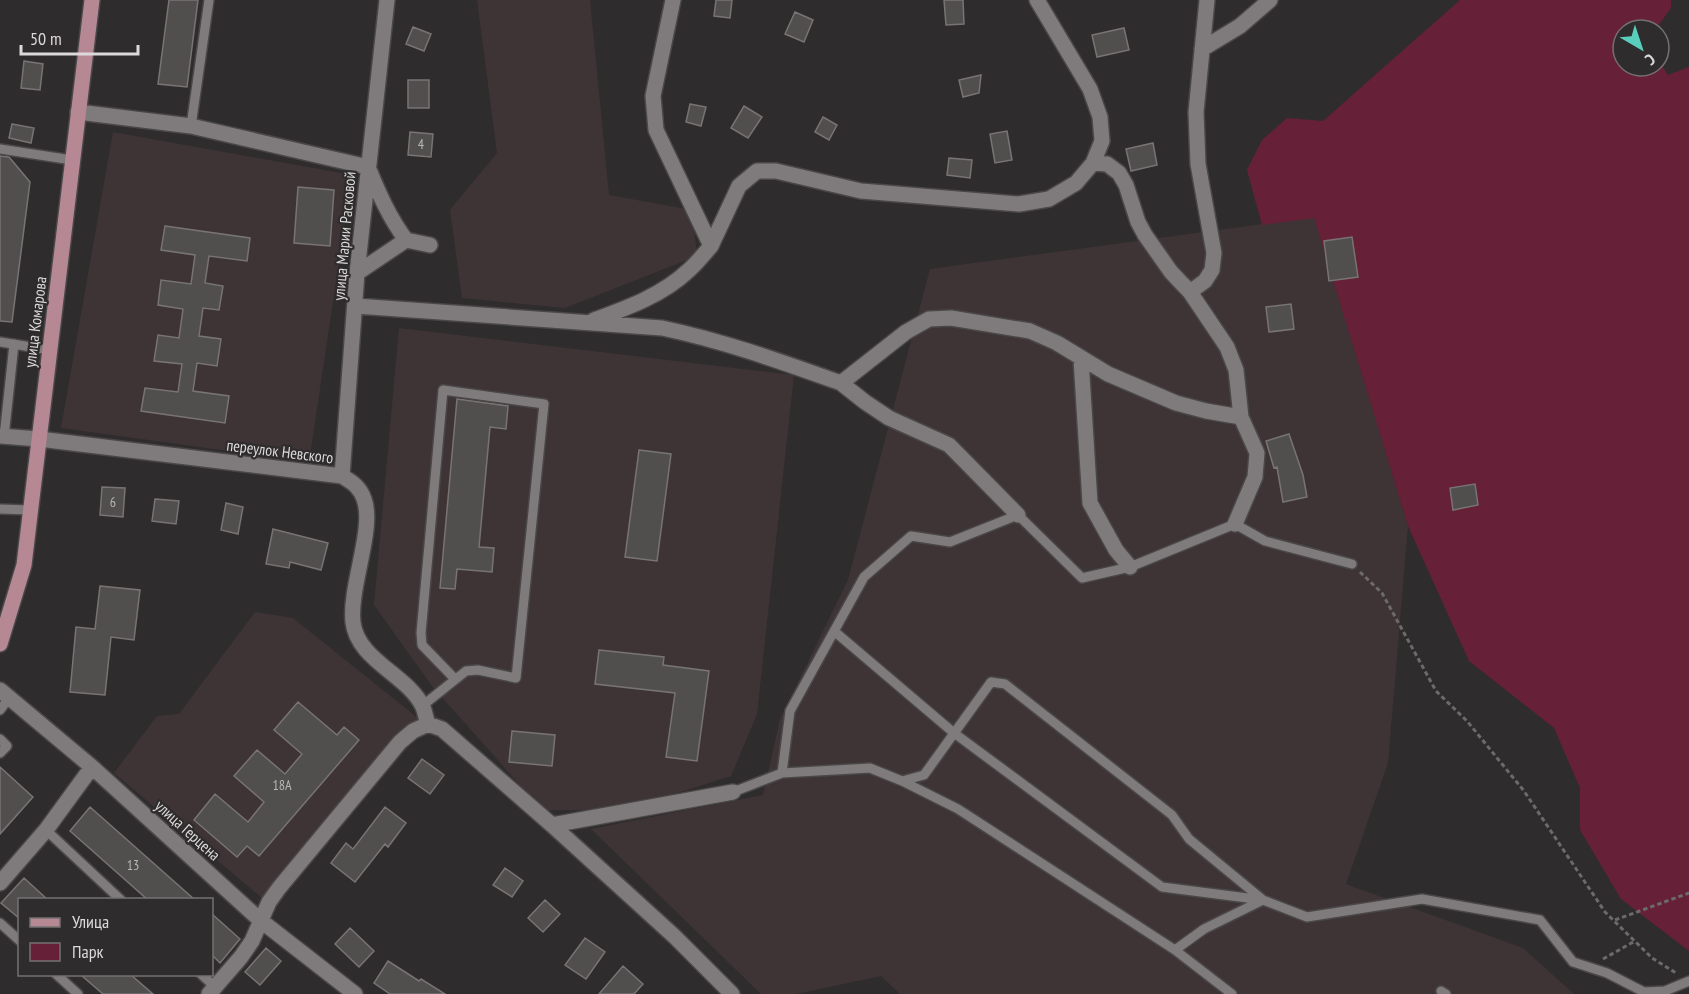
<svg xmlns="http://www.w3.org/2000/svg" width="1689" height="994" font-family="'PT Sans Narrow',sans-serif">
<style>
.built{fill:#3e3436}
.green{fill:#662038}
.building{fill:#514e4e;stroke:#787475;stroke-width:1.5}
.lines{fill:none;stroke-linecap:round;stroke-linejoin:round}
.lane-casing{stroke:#4a4748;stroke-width:12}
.street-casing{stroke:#4a4748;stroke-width:18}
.primary-casing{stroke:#4a4748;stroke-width:18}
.path{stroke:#6d6a6b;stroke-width:3;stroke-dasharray:4.5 3;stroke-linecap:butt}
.lane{stroke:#7f7b7c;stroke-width:9}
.street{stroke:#7f7b7c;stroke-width:15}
.primary{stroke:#b68894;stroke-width:15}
.labels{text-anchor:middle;stroke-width:4.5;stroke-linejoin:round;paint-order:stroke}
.number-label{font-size:14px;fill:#b8b6b7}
.street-label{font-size:16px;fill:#dbd9da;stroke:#2f2c2d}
</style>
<rect width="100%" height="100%" fill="#2f2c2d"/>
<path class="built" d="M477,0H590L609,195L692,210L697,256L565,308L462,298L450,210L497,153Z
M113,132L352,175L309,462L61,428Z
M1314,217L1408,526L1388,763L1346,884L1523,948L1574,994H900L881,976L796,994H761L591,829L763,795L780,719L848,580L930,269Z
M399,328L794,375L757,714L731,776L624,810H542L432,686L374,605Z
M255,612L293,618L418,718L262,898L114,773L157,716L179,714Z"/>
<path class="green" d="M1460,0H1671V8L1655,30H1623V66H1659V61L1668,75L1689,67V951L1621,899L1580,830V788L1554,728L1469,661L1408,526L1314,218L1262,225L1247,170L1262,140L1287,118L1323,121Z"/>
<path class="building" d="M169,0H198L187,87L158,84Z
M716,0H732L730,18L714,16Z
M944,0H963L964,24L946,25Z
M795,12L813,20L804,42L785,34Z
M413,27L431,34L424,51L406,44Z
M1124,28L1129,50L1097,57L1092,35Z
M24,61L43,64L40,90L21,88Z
M981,75L979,93L963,97L959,80Z
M408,80H429V108H408Z
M690,104L706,107L701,126L686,122Z
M744,106L762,117L748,138L731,128Z
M823,117L837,125L829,140L815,132Z
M12,124L34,128L31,143L9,138Z
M1007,131L1012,160L995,163L990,134Z
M410,132L433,134L431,157L408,155Z
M1153,143L1157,165L1131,171L1126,149Z
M0,156L9,157L30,182L12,322L0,321Z
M949,158L972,160L970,178L947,175Z
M298,187L334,190L330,246L294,243Z
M165,226L250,238L247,261L209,256L205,283L223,286L219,310L203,308L199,336L221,339L217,366L197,363L193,391L229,396L225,423L141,411L145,388L178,392L182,364L154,361L158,335L179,338L183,309L158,305L161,280L191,284L195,255L161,250Z
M1352,237L1358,277L1329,281L1324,241Z
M1291,304L1294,329L1269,332L1266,307Z
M457,399L508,406L506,429L490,427L479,547L494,548L492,572L457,569L455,589L440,588Z
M1289,434L1303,475L1307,497L1283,502L1277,467L1274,468L1266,441Z
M639,450L671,454L657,561L625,557Z
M1475,484L1478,505L1453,510L1450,488Z
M102,487L125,488L123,517L100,515Z
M155,499L179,501L176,524L152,521Z
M226,503L243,507L238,534L221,530Z
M273,529L328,543L321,570L290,562L289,568L266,564Z
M100,586L140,590L134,640L111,637L105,695L70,692L76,627L95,629Z
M599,650L664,657L663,665L709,671L697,761L666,757L675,693L595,684Z
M298,702L337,735L344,727L359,740L259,856L247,846L237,857L194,820L215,794L248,822L264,802L234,776L257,750L285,774L302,754L274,730Z
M512,731L555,735L552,766L509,762Z
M422,759L444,775L430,794L408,778Z
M0,767L33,797L0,834Z
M90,807L195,900H148L70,831Z
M385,807L406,823L388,847L385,844L355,882L331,863L346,843L353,849Z
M505,868L523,881L512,897L493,885Z
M24,878L48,900H20V919L1,903Z
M545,900L560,914L543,932L528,918Z
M212,914L240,939L220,963L212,955Z
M350,928L374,951L359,967L335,944Z
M585,938L605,952L586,979L565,965Z
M266,948L281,961L260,985L245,972Z
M388,961L419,981L421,979L445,994H390L374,983Z
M623,966L643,984L634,994H599Z
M81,975H131L153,994H103Z"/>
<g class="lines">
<g class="lane-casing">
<path id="lane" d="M191,126L209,0
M0,149L72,160
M0,342L50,350
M4,437L14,344
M0,509L31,510
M834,631L954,733L1162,887L1263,900
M422,706L466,671L478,670L516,678L544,404L443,390L421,633L422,645L454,678
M0,710L9,698
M0,739L7,746L0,753
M782,773L870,768L902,781L958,809L1175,950L1232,994
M902,781L924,775L991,682L1005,684L1172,815L1189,839L1263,900L1307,917L1422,899L1540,920L1573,962L1607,973L1644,992L1665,991L1689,981
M733,792L782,773L790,711L864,577L911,536L950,542L1018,515L1082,578L1130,567L1235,524L1265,541L1352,564
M46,830L121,900
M0,923L20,941
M1175,950L1204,929L1263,900
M56,974L78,994
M201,974L215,987
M1441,991L1446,994"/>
</g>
<g class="street-casing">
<path id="street" d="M673,0L653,96L656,130L711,246L739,186L757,171H776L861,191L1019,204L1049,199L1076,183L1093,163L1102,141L1100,117L1090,89L1037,0
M1202,49L1240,26L1270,0
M78,112L191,126L368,167C379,194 389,217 406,240L430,245
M1093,163L1107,164L1119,173L1126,185L1138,222L1145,235L1171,272L1190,292L1227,347L1236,370L1241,417L1257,453L1255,477L1235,524
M357,273L406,240
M1190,292L1205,281L1212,270L1214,253L1198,164L1196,112L1207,0
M356,306L662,328C724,341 782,362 841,383L906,332L929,319L951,318L1030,331L1057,343L1108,374L1176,403L1206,411L1241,417
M594,320C627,308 663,295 689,270C697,263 704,254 711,246
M1081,359L1090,503L1116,550L1130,567
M841,383L865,402L889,418L949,445L1018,515
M0,436L39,439L342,476C352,482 360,487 364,499C375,528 349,587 353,622C357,660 408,675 423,707C425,712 426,719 428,724
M342,476L357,273L387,0
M0,690L92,767L260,920L355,994
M552,825L674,936L732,994
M0,883L46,830L92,767
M209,994L241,957L252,941L269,902L279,888L400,742L413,731L428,724L442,729L552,825L733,792"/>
</g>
<g class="primary-casing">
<path id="primary" d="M0,644L24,565L92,0"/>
</g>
<path class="path" d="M1360,572L1382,593L1436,691L1467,721L1524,791L1605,912L1652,958L1676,973
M1615,920L1689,893
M1603,959L1635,941"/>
<use href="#lane" class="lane"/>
<use href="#street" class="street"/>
<use href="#primary" class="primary"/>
</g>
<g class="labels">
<g class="number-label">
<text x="421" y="149">4</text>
<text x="113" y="507">6</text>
<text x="282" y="790">18А</text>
<text x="133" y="870">13</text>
</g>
<g class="street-label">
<text transform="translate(344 236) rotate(-85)" y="6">улица Марии Расковой</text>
<text transform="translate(35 322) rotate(-83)" y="6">улица Комарова</text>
<text transform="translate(280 451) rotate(7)" y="6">переулок Невского</text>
<text transform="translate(188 830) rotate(42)" y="6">улица Герцена</text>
</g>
</g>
<rect x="18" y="898" width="195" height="78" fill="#2f2c2d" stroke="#747172" stroke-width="1.5"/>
<rect x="30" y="918" width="30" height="9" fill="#b68894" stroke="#747172" stroke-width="1.5"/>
<text x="72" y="928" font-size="18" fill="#dbd9da">Улица</text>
<rect x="30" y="943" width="30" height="18" fill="#662038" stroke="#747172" stroke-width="1.5"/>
<text x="72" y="958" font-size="18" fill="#dbd9da">Парк</text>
<g transform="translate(1641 48) rotate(141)"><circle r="28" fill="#2f2c2d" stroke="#747172" stroke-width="1.5"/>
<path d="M0-4.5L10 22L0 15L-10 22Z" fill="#5acebd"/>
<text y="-9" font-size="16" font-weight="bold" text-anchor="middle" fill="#dbd9da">С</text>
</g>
<path d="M21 45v9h117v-9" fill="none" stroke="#dbd9da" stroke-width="3"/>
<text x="30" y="45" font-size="18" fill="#dbd9da" stroke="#2f2c2d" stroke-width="4.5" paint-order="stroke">50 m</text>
</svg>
